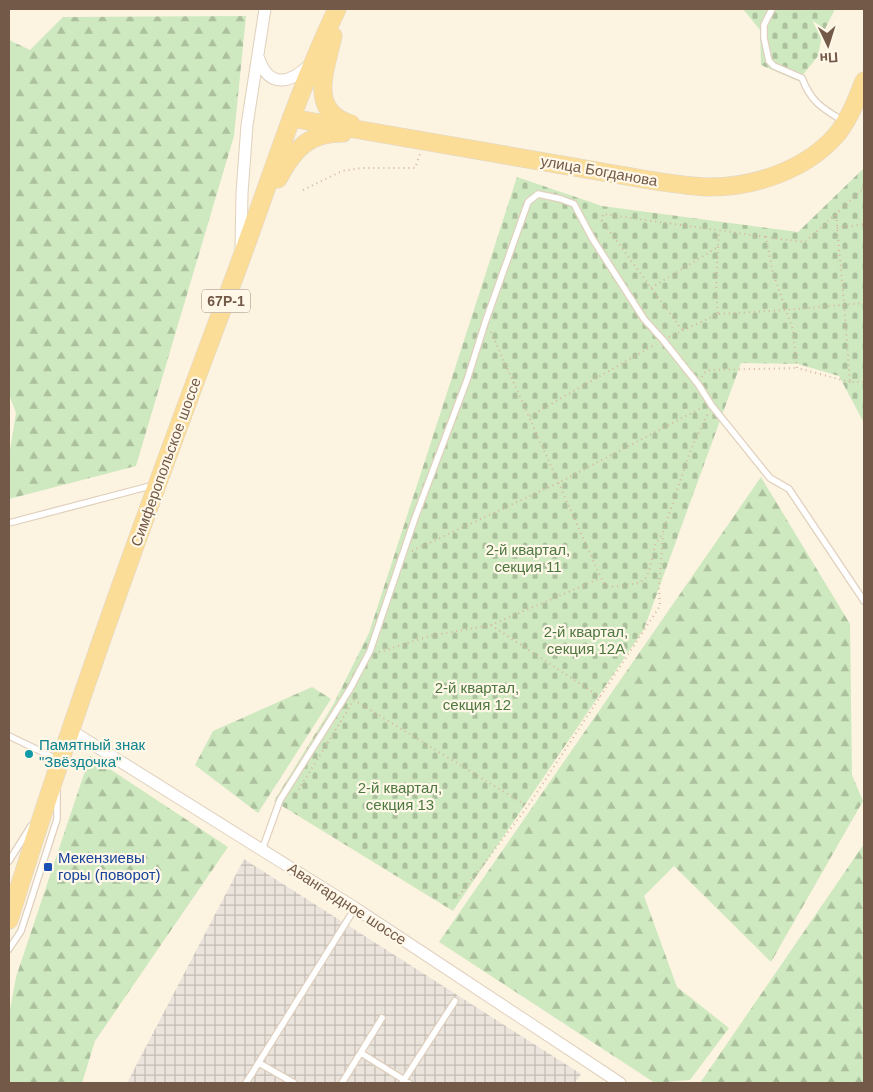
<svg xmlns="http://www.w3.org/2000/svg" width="873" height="1092" font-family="Arial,sans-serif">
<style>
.industrial{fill:url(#industrial-grid)}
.forest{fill:url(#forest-firs)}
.cemetery{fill:url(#cemetery-stones)}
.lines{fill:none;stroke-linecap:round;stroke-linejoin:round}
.lane-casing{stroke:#e0d0bd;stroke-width:8}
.street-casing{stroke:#e0d0bd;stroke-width:13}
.primary-casing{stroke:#ddd7d3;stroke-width:19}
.path{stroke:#d6b69c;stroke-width:2;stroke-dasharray:1 4;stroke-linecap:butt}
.lane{stroke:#fff;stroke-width:5.5}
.street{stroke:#fff;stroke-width:11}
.primary{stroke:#fbdd98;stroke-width:18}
.culture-dot{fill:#0f9aa8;stroke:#fff7e7;stroke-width:2}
.transit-dot{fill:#1a4fb4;stroke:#fff7e7;stroke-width:2}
.labels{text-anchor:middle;stroke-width:4.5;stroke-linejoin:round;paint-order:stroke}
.shield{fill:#fff7e7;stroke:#9d8978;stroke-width:1}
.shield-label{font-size:14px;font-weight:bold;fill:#735a48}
.street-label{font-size:15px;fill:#735a48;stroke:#fff7e7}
.park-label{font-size:15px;fill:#4d7840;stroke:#fff7e7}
.culture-label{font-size:15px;fill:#0d838f;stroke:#fff7e7;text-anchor:start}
.transit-label{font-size:15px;fill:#164399;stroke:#fff7e7;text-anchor:start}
</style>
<defs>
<pattern id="industrial-grid" width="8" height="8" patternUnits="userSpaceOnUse" patternTransform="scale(1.25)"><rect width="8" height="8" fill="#ebe4dc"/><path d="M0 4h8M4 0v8" fill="none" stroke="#c3bcb4"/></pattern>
<pattern id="forest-firs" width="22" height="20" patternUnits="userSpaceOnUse" patternTransform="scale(1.25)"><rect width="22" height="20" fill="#cee9c0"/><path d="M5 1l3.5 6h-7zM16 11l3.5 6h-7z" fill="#acc09e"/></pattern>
<pattern id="cemetery-stones" width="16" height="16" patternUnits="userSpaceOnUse" patternTransform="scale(1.25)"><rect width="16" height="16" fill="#cee9c0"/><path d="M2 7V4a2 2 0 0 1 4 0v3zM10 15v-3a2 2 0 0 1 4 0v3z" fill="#acc09e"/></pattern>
</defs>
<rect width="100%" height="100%" fill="#fcf3e1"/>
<path class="industrial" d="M244,859L581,1074L575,1083H127Z"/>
<path class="forest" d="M246,16L234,136L136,466L9,499V456L16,413L9,394V40L30,50L63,17Z
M761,477L850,624L852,775L863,801L771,962L674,866L644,896L677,987L729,1028L690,1080L655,1083L439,942Z
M312,687L331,699L258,813L195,765L213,731Z
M90,756L228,847L95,1041L82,1083H9V1015L16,977Z
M864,844V1083H700Z"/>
<path class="cemetery" d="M743,9H835L822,35L818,56L798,81L761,65L760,30Z
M864,168V423L839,376L798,364L741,363L644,629L453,911L274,801L333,705L369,633L517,177L602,206L798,232Z"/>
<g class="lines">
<g class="lane-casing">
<path id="lane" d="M772,9L764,25V38L769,61L774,66L802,78C811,102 822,108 843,121
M9,523L154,485
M9,736L59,760
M262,850L280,800L350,689L370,651L415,518L467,380L486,320L528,202L538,194L561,199L574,204L592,238L644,319L663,340L698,384L712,406L770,478L789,489L864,601
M9,861L31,826
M9,949L21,931L57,819V790
M361,1053L409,1083
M259,1063L294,1083
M246,1083L355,908
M342,1083L382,1018
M402,1083L455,1001"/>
</g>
<g class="street-casing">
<path id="street" d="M259,59C269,88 290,84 309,65
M241,248L242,193L247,125L265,9
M70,730L355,908L620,1083"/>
</g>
<g class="primary-casing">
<path id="primary" d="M333,36C326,69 307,111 351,124
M291,118L649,180C668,183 687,186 706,187C753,188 807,170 838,133C850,117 857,99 864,81
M278,179C293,151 308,132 343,133
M9,920C75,706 152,496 231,286C266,194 294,99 337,9"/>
</g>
<path class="path" d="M303,190L342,171L361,168H415L420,154
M836,215L844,303L850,382H864
M837,228L864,224
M718,247L716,292L718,314
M651,288L718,247L719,231
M682,330L602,221L603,214L766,237
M491,332L601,578L605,585L611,587L639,583L645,579L649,572L655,545L663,532L691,449L708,413
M669,337L718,314L785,310L864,303
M702,377L704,373L710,370L797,368
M850,382L797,368L793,330L773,273L766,237L805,242L864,188
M530,416L656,344
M412,551L560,482L703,407
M491,625L600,697
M379,652L430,636L491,625L601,578
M296,794L354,700L527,806
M459,896L528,806L660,606L659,589L663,534"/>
<use href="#lane" class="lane"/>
<use href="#street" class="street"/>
<use href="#primary" class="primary"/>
</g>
<circle class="culture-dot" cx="29" cy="754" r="5"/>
<rect class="transit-dot" x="43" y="862" width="10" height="10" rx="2.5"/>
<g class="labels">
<rect class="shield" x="202" y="289.5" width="48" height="23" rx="4"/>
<g class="shield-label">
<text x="226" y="306">67Р-1</text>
</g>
<g class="street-label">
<text transform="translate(599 171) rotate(10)" y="5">улица Богданова</text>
<text transform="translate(166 462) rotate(-70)" y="5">Симферопольское шоссе</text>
<text transform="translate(347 904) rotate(33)" y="5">Авангардное шоссе</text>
</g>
<g class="park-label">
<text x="528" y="555">2-й квартал,<tspan x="528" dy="17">секция 11</tspan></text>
<text x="586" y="637">2-й квартал,<tspan x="586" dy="17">секция 12А</tspan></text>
<text x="477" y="693">2-й квартал,<tspan x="477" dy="17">секция 12</tspan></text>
<text x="400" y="793">2-й квартал,<tspan x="400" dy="17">секция 13</tspan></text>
</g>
<g class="culture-label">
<text x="39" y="750">Памятный знак<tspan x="39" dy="17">"Звёздочка"</tspan></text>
</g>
<g class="transit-label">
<text x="58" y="863">Мекензиевы<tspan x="58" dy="17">горы (поворот)</tspan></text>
</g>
</g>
<rect width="873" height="1092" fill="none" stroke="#735a48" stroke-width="20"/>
<g transform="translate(828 45) rotate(176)" stroke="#fff7e7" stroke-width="4" paint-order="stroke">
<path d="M0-4L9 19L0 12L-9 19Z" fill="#735a48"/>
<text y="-8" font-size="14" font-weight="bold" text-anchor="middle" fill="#735a48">Пн</text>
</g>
</svg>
